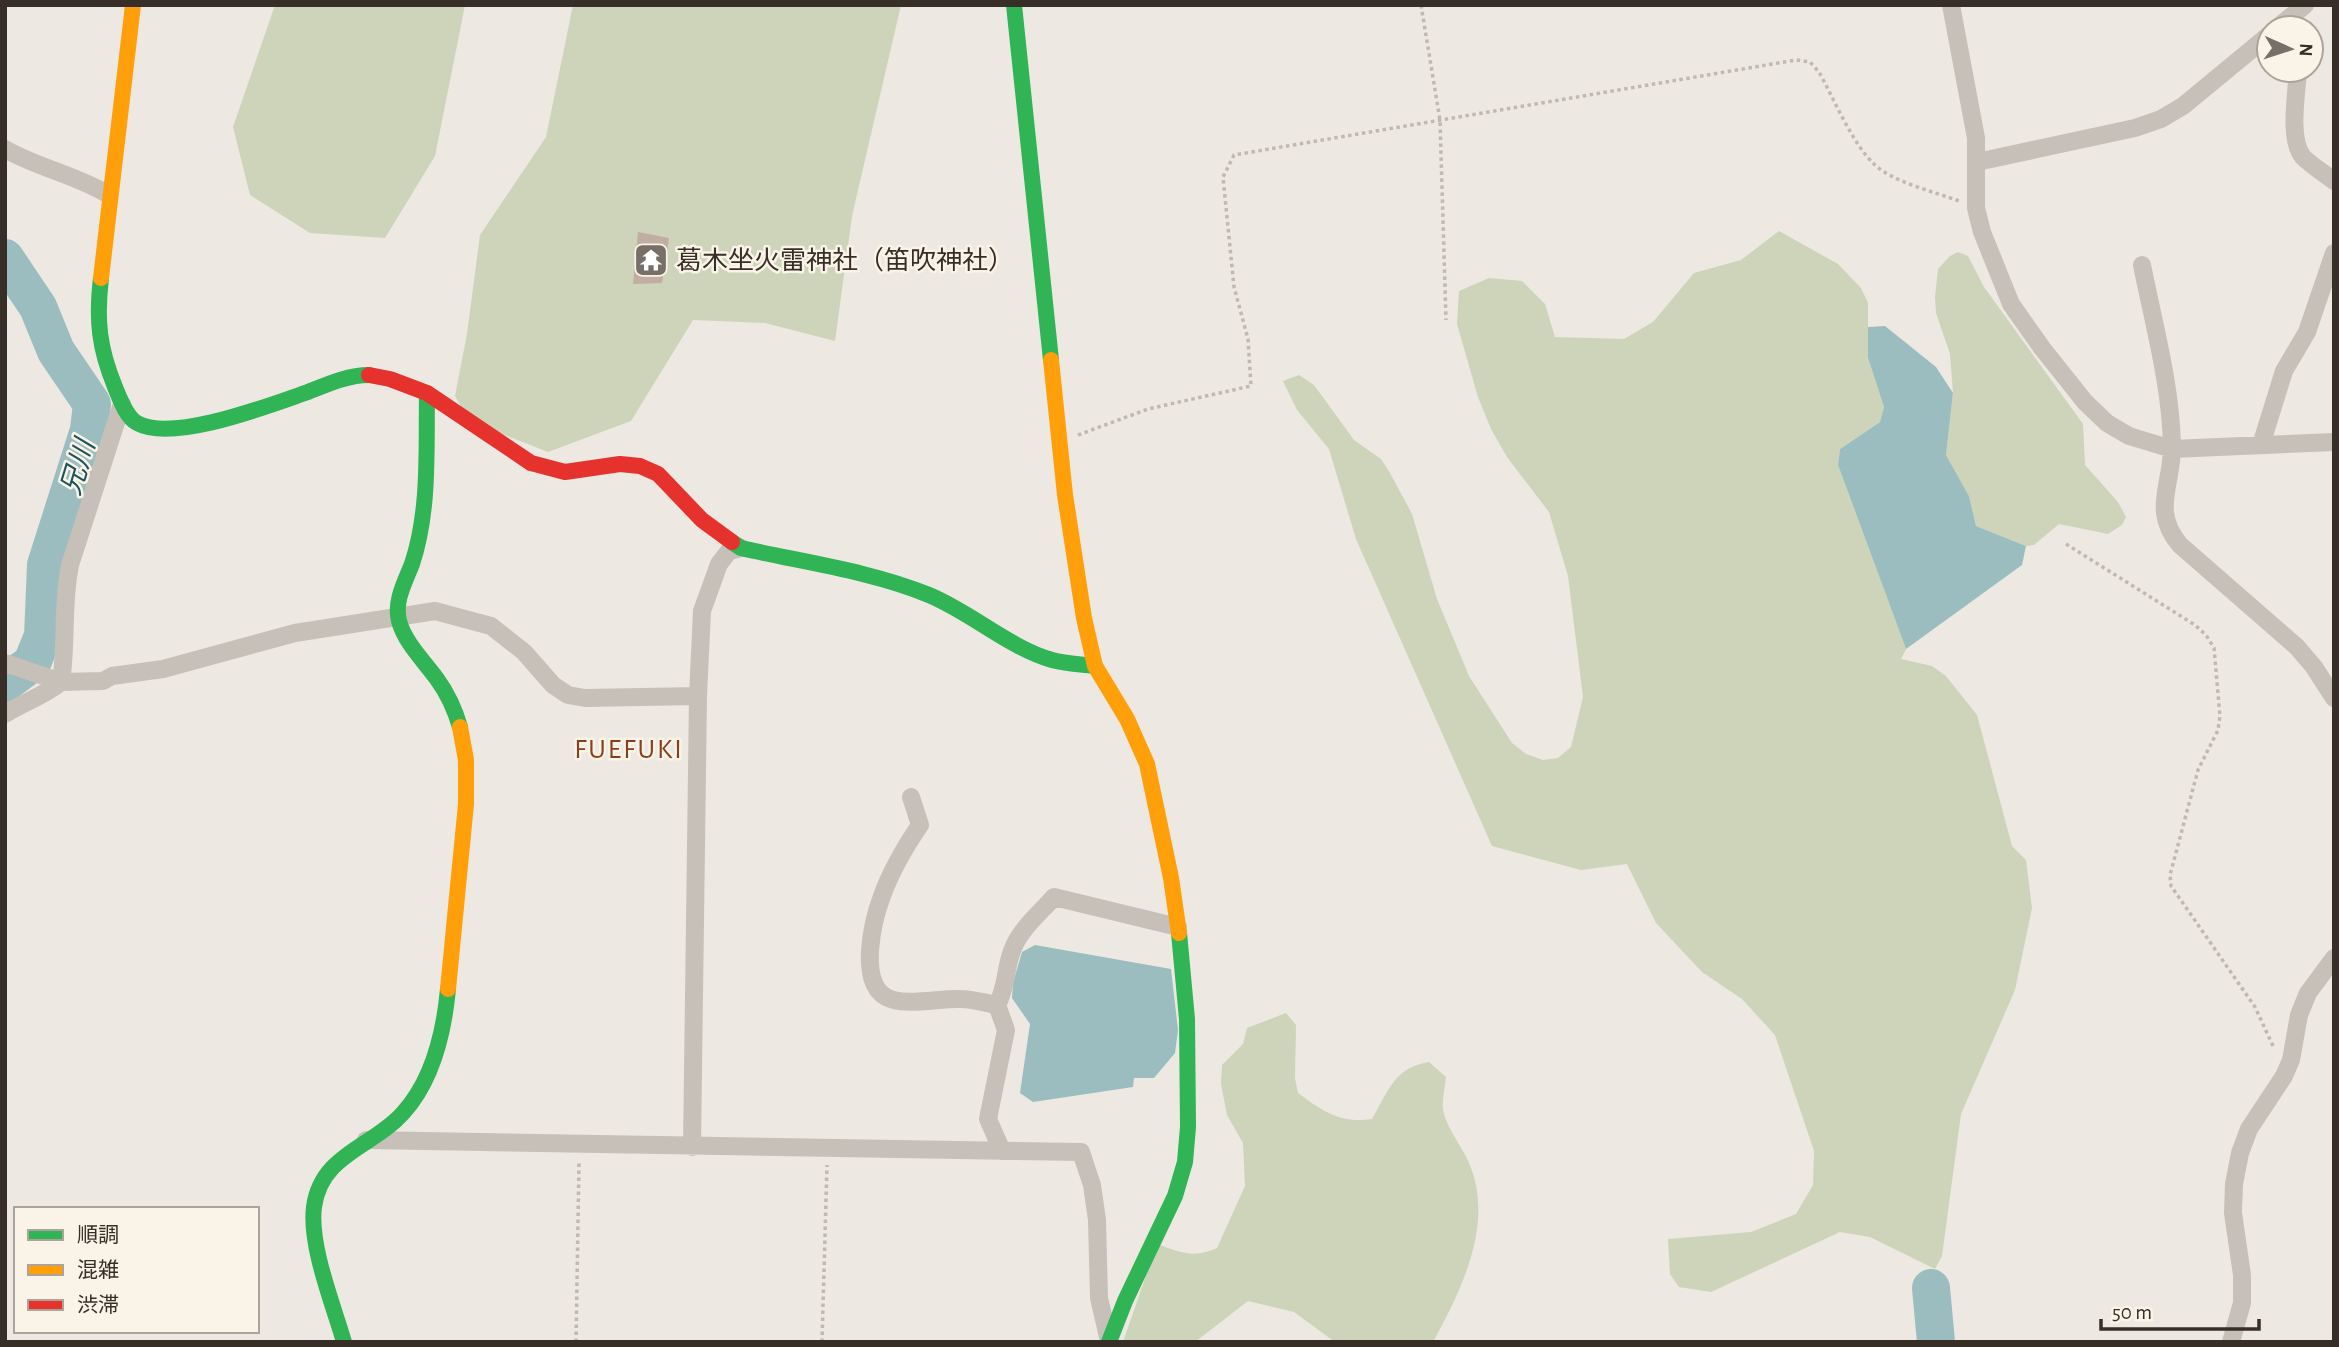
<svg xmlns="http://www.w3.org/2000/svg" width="2339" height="1347" font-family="'Alegreya Sans','Noto Sans JP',sans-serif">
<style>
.green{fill:#cdd4ba}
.water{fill:#9bbdbf}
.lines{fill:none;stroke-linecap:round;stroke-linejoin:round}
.river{stroke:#9bbdbf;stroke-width:38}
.building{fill:#c2ada2}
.path{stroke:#bfb9b2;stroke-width:3.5;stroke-dasharray:3.5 3.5;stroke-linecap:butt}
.street{stroke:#c7c0b9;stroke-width:18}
.fast{stroke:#30b455;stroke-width:16}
.slow{stroke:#ff9f0a;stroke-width:16}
.jam{stroke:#e5322d;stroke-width:16}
.labels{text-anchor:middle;stroke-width:5;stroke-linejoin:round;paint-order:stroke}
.poi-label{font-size:26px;fill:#372e27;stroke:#faf3e7;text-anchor:start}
.water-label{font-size:28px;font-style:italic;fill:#1b525b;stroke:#faf3e7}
.neighbourhood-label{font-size:28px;letter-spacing:2px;fill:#8a3f1c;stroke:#faf3e7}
</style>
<rect width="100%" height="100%" fill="#ede8e1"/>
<path class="green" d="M275,5H465L435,156L385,238L310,233L250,195L233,127Z
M573,5H901L852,216L835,341L765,323L693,320L631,421L548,452L469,421L455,396L467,334L480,235L546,137Z
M1779,231L1838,264L1861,288L1868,303V358L1884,407L1880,422L1840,449L1838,465L1906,649L1901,659L1932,666L1946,676L1977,715L2012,846L2026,860L2032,908L2015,990L1961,1114L1942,1256L1935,1269L1870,1237L1840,1232L1711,1292L1679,1287L1670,1274L1668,1239L1751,1232L1796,1214L1813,1185L1814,1151L1775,1035L1742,999L1702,972L1656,923L1627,864L1581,870L1492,846L1356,539L1329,449L1297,410L1283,381L1299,375L1314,385L1354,440L1381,459L1390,473L1412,514L1437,599L1469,676L1512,743L1526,754L1543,760L1558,758L1571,747L1583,697L1568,576L1549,512L1507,457L1491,429L1478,397L1457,324L1459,291L1489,278L1522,281L1545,304L1555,337L1624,339L1653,322L1694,273L1741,260Z
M1958,252L1968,256L1984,287L2083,424L2085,465L2118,502L2126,517L2122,525L2108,534L2059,524L2034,545L2026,546L1976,526L1969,496L1946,455L1953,393L1950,354L1936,313L1935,297L1938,269L1950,256Z
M1286,1013L1296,1025L1295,1078L1298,1093C1322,1111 1341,1124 1372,1119C1389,1090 1394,1068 1429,1062L1446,1077C1445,1087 1442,1099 1443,1109C1445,1127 1465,1150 1471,1168C1493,1226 1461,1291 1433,1342H1335L1294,1312L1248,1301L1195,1342H1123L1157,1244C1180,1252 1193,1259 1217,1248L1245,1186L1243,1143L1227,1115L1221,1084L1222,1065L1243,1044L1247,1028Z"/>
<path class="water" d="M1885,326L1936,367L1953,393L1946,455L1969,496L1976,526L2026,546L2022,565L1906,649L1838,465L1840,449L1880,422L1884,407L1868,358V327Z
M1035,945L1171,969L1178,1030L1175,1053L1154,1078H1134L1133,1087L1033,1102L1020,1093L1030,1024L1012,998L1013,983L1022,952Z"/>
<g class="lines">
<path class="river" d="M5,258L38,307L56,351L92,404L89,430L46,565L43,636L32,663L5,683
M1931,1288L1936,1342"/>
</g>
<path class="building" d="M638,232L669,238L662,283L633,284Z"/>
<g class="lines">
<path class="path" d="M1421,5L1440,120L1446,320
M1078,435L1148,409L1251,386L1248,339L1234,287L1223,177L1234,155L1796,60L1810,62L1819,72C1834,99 1853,145 1875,165C1893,182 1935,192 1959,201
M2066,544L2195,625L2206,635L2214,648L2220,716L2218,730L2198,770L2170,875L2171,886L2255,1007L2274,1048
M576,1342L579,1162
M822,1342L827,1165"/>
<path class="street" d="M1951,5L1976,138V208L1982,232L2011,304L2042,348L2085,402L2107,423L2129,436L2172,449L2334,442
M2277,28L2305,5
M2298,70C2297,92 2288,139 2303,157C2312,166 2324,173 2334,181
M5,149C38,168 76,175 109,195
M1977,162L2135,128L2161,119L2183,106L2269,35
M2142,265C2154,325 2171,386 2172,447C2172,486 2151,511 2180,545L2297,647L2314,667L2334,698
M2261,445L2284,371L2307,332L2334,253
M5,663L61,682L103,681L112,676L163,669L295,633L435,611L491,626L524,652L553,685L568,695L585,698L698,696
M5,714C24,702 44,696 61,682C67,643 62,604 70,565L122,404
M911,797L920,825C905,847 891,871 882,896C873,920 858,981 886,997C903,1007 940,998 960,999C973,999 985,1003 997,1005L1006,1030L988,1119L1002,1151
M997,1005C1007,987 1005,969 1012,951C1019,930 1040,913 1054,897L1178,927
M366,1140L1081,1152L1092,1185L1097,1220L1099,1298L1109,1341
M692,1147L698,696L702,611L719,564L729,551L741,548
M2231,1342L2242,1303V1275L2233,1213L2234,1184L2240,1153L2249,1129L2284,1076L2291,1060L2299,1015L2308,993L2334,958"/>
<path class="fast" d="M1014,5L1051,360
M101,278C96,320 99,348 115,387C120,399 126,417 137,423C173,443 270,405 308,392C328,384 348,375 369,375
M427,393C426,449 430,510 412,564C405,582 394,601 399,621C405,643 424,661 437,679C448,694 455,710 460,727
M732,542L741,548C802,562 871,571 929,595C972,613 1008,647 1052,660C1066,664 1081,664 1095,666
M344,1342C333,1304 309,1245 314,1207C321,1154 373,1147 403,1113C433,1080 444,1032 448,989
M1109,1342L1125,1301L1175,1196L1185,1162L1188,1127L1187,1019L1179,933"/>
<path class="slow" d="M101,278L133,5
M1051,360L1065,495L1084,618L1095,666L1127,719L1147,764L1171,878L1179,933
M448,989L466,804V760L460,727"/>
<path class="jam" d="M369,375L390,379L427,393L531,463L565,472L620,464L640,466L658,474L702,520L732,542"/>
</g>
<defs>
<g id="temple-square" transform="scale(1.75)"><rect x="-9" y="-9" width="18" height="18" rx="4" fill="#776f68" stroke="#faf3e7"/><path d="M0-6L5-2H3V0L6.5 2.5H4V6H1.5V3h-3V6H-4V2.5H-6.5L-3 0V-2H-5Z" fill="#fff"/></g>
</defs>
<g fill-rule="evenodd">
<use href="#temple-square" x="651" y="260"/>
</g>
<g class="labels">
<g class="poi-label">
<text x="676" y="269">葛木坐火雷神社（笛吹神社）</text>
</g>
<g class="water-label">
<text transform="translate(77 467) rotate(-73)" y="10">兄川</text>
</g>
<g class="neighbourhood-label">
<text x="629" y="758">FUEFUKI</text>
</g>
</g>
<rect width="2339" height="1347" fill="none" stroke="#372e27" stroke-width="14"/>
<rect x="14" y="1207" width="245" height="126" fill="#faf3e7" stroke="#aca49a" stroke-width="2"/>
<rect x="28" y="1230" width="35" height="10" fill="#30b455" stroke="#aca49a" stroke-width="2"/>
<text x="77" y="1242" font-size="21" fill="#372e27">順調</text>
<rect x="28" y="1265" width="35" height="10" fill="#ff9f0a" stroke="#aca49a" stroke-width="2"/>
<text x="77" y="1277" font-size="21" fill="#372e27">混雑</text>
<rect x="28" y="1300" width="35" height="10" fill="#e5322d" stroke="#aca49a" stroke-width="2"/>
<text x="77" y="1312" font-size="21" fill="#372e27">渋滞</text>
<g transform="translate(2290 49) rotate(93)"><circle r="33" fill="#faf3e7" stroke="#aca49a" stroke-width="2"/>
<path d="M0-5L12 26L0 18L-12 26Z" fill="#776f68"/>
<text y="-10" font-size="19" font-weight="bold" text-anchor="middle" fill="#372e27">N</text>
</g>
<path d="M2101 1319v10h158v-10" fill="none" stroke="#372e27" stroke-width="3.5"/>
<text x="2112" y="1319" font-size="21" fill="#372e27" stroke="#faf3e7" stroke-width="5" paint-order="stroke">50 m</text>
</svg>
